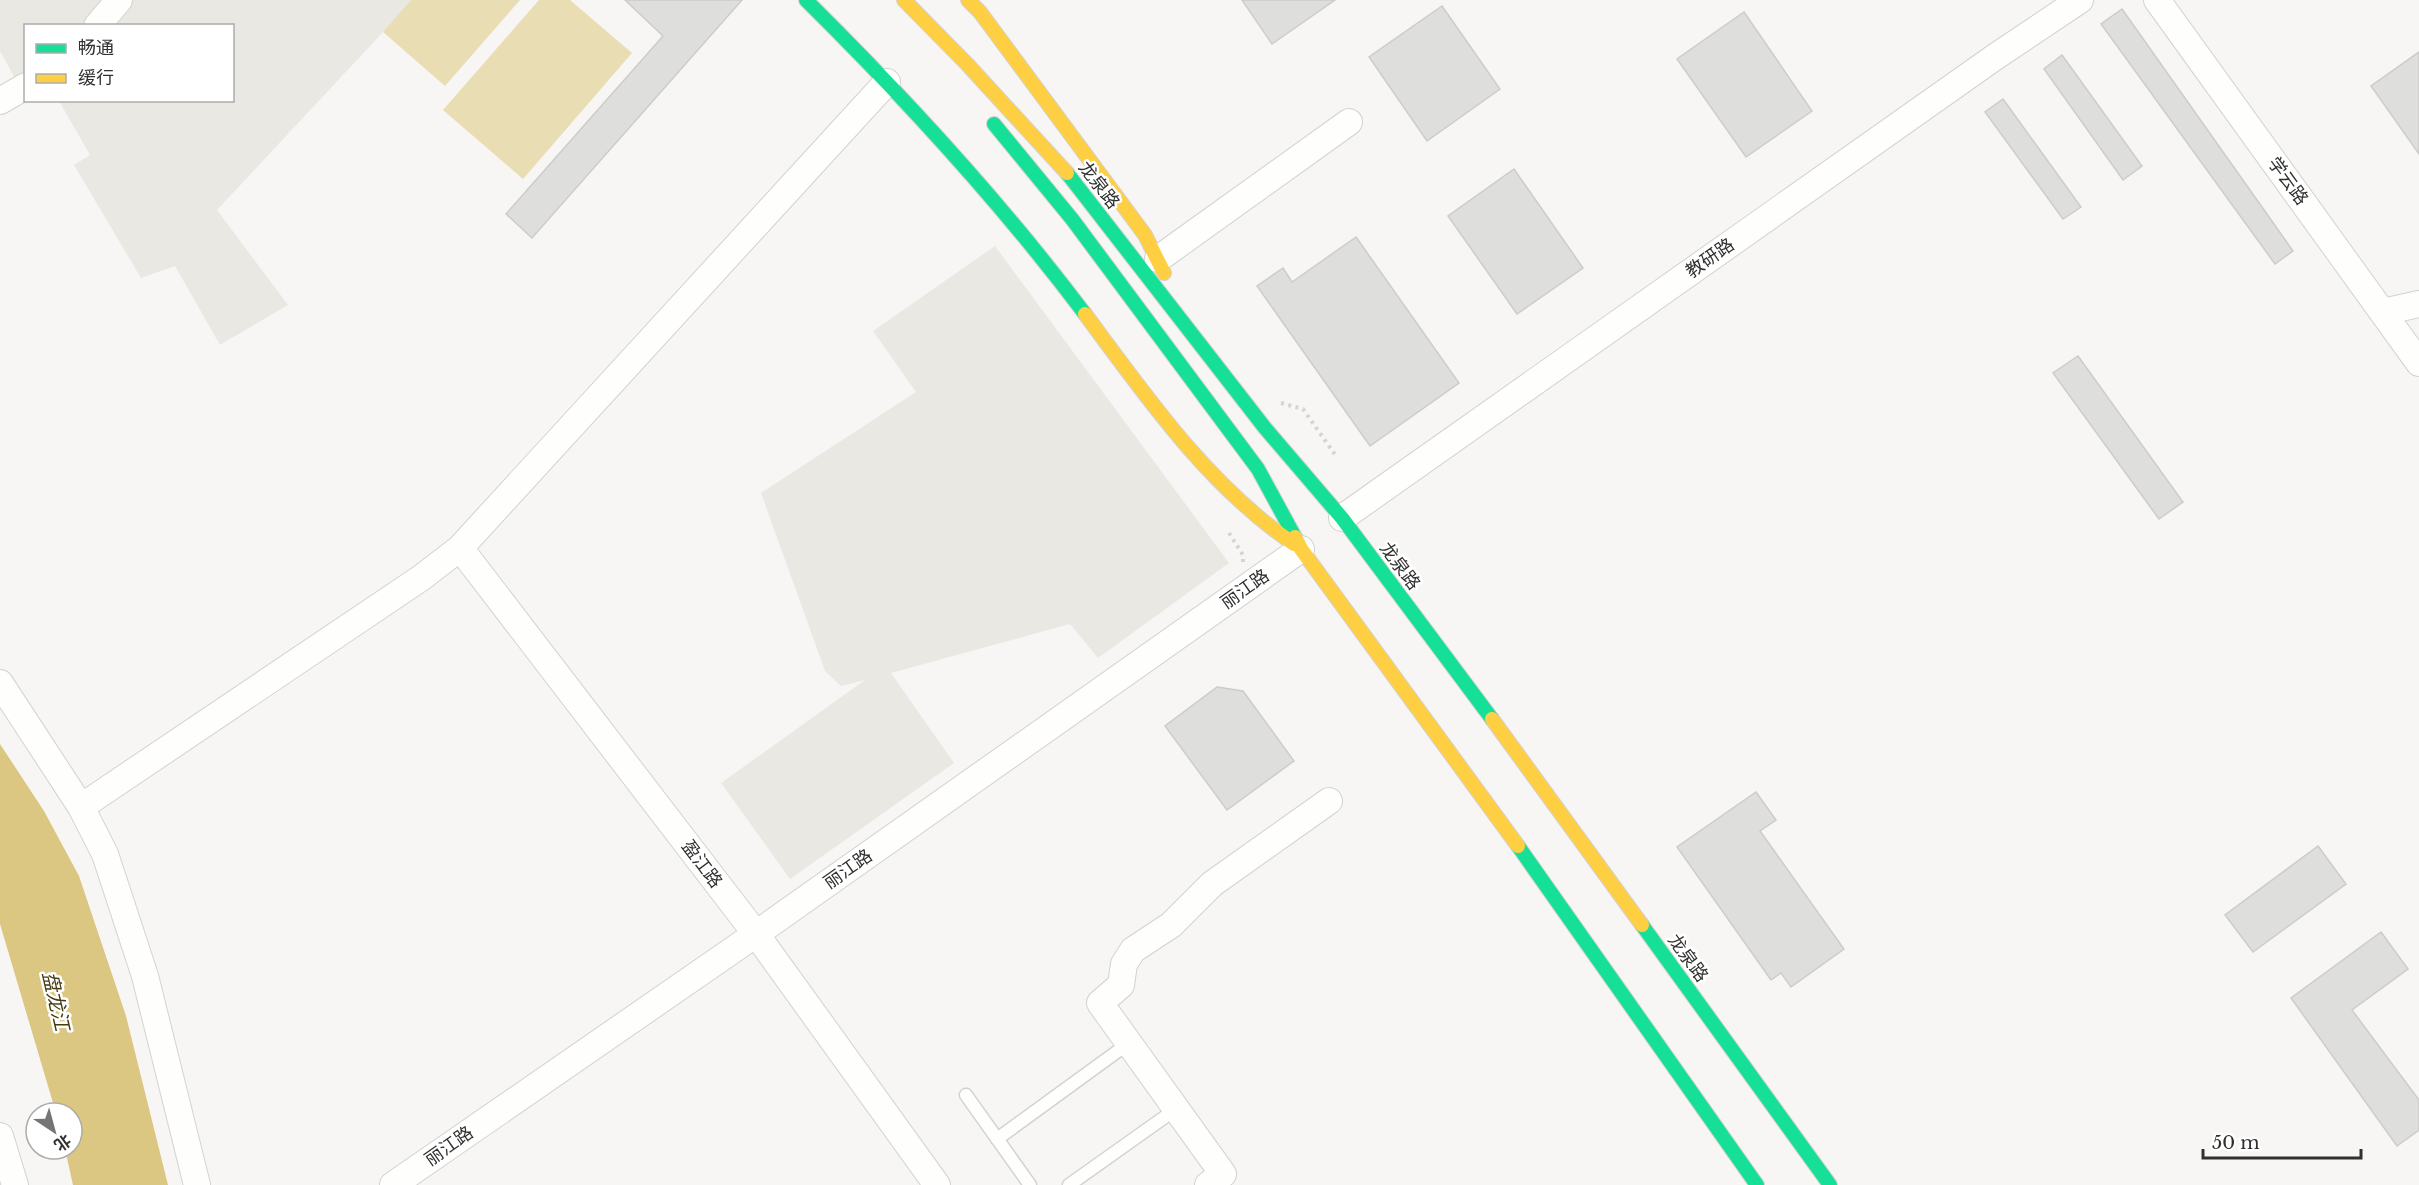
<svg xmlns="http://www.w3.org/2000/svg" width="2419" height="1185" font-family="'Libre Baskerville','Noto Sans SC',serif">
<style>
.built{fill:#eae8e2}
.green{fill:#e9ddb3}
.water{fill:#dbc781}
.building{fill:#dededd;stroke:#cdccca;stroke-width:1.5}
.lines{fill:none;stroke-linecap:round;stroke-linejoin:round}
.lane-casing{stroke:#d3d2d1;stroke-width:15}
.street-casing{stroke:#d3d2d1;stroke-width:28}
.fast-casing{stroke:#d3d2d1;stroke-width:16}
.slow-casing{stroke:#d3d2d1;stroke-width:16}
.path{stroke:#d4d4d4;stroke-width:4;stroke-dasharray:3 4.5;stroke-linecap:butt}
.lane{stroke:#fefefd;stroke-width:12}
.street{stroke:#fefefd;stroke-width:26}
.fast{stroke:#16e098;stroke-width:14}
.slow{stroke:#ffcf43;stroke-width:14}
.labels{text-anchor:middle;stroke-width:5;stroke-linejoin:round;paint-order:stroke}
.street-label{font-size:18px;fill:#30302f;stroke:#fff}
.water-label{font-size:20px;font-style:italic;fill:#463b10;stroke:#fff}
</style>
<rect width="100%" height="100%" fill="#f7f6f4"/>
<path class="built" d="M0,0H413L217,210L288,305L220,345L175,266L141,278L74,165L90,155L59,101L232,100V26H26L25,86L18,84L0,51Z
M995,246L1229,563L1098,658L1070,624L891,673L954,763L790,879L721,783L865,680L841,686L825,671L761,493L916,392L873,331Z"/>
<path class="green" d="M411,0H520L445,86L383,32Z
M539,0H570L632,53L523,179L443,110Z"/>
<path class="water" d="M0,744L44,811L79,876L126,1016L168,1185H73L65,1149H72V1113H56L0,924Z"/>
<path class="building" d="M625,0H742L532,238L506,214L663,36Z
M1242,0H1335L1272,44Z
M1442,6L1500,89L1427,141L1369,57Z
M2122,9L2293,251L2275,264L2101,24Z
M1744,12L1812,111L1746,157L1677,59Z
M2419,52V154L2371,86Z
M2062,55L2142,166L2123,180L2044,69Z
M2003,99L2081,207L2063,219L1985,112Z
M1514,169L1583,268L1517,314L1448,216Z
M1356,237L1459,383L1370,446L1257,286L1283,268L1292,282Z
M2078,356L2183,502L2159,519L2053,373Z
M1217,687L1243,691L1294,761L1227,810L1165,726Z
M1756,792L1776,820L1760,831L1844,949L1791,987L1781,973L1771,980L1677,847Z
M2318,846L2346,884L2253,952L2225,915Z
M2381,932L2408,969L2352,1010L2419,1100V1130L2397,1146L2291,998Z"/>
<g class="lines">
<g class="lane-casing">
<path id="lane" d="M966,1095L1030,1185
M997,1139L1129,1043
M1069,1185L1176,1109"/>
</g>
<g class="street-casing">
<path id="street" d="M2157,0L2419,363
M97,26L119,0
M0,101L26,86
M1158,259L1349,122
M2383,312L2419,304
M1342,518L1995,57L2080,0
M460,548L756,934L937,1185
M0,683L81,807L105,854L145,976L197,1185
M81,807L421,578L460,548L887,82
M0,1136L15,1185
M393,1185L756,934L1301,549
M1208,1185L1223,1174L1100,1003L1121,985L1124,964L1133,950L1171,925L1212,884L1329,801"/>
</g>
<g class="fast-casing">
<path id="fast" d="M806,0C906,99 1000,201 1085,314
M994,124L1072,219L1258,469L1295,537
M1067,173L1265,428L1342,518L1492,719
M1518,846L1757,1185
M1642,925L1830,1185"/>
</g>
<g class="slow-casing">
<path id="slow" d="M904,0L967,64L1067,173
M968,0L980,12L1145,235L1164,273
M1085,314C1146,396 1208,486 1294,544
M1295,537L1301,549L1518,846
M1492,719L1642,925"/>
</g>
<path class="path" d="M1281,403L1303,409L1336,456
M1229,533L1243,555V563"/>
<use href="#lane" class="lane"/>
<use href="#street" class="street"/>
<use href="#fast" class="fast"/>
<use href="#slow" class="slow"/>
</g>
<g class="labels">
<g class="street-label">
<text transform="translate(2288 181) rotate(54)" y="6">学云路</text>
<text transform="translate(1099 185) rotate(52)" y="6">龙泉路</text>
<text transform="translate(1710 258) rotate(-35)" y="6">教研路</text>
<text transform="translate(1400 566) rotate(53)" y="6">龙泉路</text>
<text transform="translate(1245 589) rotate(-35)" y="6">丽江路</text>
<text transform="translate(702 864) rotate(53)" y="6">盈江路</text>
<text transform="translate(848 869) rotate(-35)" y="6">丽江路</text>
<text transform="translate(1688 958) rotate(54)" y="6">龙泉路</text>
<text transform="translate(449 1146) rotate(-35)" y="6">丽江路</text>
</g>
<g class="water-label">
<text transform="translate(56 1001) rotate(77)" y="7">盘龙江</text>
</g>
</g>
<rect x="24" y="24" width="210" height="78" fill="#ffffff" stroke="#acacac" stroke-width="1.5"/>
<rect x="36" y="44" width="30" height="9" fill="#16e098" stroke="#acacac" stroke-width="1.5"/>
<text x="78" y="54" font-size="18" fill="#30302f">畅通</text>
<rect x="36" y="74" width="30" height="9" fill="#ffcf43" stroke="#acacac" stroke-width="1.5"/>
<text x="78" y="84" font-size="18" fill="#30302f">缓行</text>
<g transform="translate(54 1131) rotate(144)"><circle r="28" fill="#ffffff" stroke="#acacac" stroke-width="1.5"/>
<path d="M0-4.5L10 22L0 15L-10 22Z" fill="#767574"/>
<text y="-9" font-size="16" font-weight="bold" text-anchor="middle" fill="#30302f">北</text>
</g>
<path d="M2203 1149v9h158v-9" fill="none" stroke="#30302f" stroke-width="3"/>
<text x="2212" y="1149" font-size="18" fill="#30302f" stroke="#ffffff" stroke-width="4.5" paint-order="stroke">50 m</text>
</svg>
